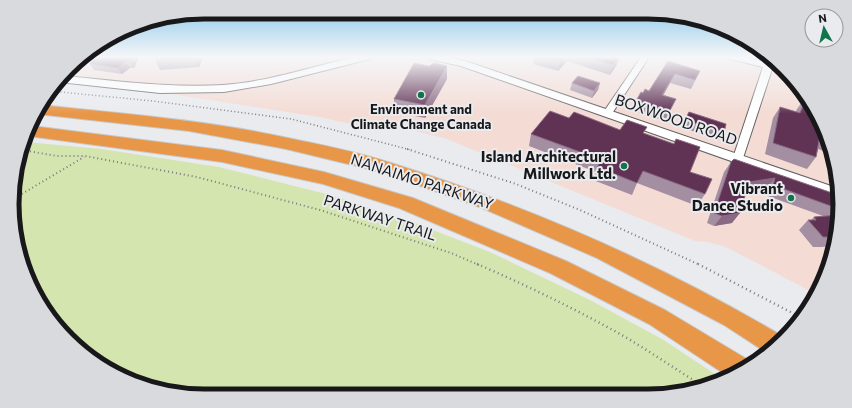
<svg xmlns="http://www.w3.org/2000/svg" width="852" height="408" font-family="Commissioner,sans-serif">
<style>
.industrial{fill:#f4dbd4}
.green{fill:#d5e5af}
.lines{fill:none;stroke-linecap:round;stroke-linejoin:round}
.street-casing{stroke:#616265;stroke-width:2}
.secondary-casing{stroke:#616265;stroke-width:2}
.highway-casing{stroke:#c8c8c8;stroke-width:2}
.path-far2{stroke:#7a7b7e;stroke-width:1.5;stroke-dasharray:1 2.5;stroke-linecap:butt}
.path-far1{stroke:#7a7b7e;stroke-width:2;stroke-dasharray:1 3;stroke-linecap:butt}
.path{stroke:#7a7b7e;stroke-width:2.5;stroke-dasharray:1 3.5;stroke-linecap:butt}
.street{fill:#fff;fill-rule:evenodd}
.secondary{fill:#fff;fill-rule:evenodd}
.highway{fill:#e89647;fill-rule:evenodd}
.wall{fill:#a48ea2}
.shaded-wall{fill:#896a82}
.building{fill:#603254;stroke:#896a82}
.poi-dot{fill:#11744b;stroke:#e9ebef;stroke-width:1.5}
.labels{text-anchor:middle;stroke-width:4;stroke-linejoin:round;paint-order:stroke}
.far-poi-label{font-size:13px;font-weight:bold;fill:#18181a;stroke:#e9ebef}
.street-label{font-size:15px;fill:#18181a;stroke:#e9ebef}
.poi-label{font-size:15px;font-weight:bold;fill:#18181a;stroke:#e9ebef;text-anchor:end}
.rim{fill:none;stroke:#18181a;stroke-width:5}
</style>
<rect width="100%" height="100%" fill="#e9ebef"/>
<path class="industrial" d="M82,57H766L784,68L825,131L840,204L825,278L816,294L726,247L708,242L695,241L444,138L378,122L374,129L319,117L262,108L104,84L61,80Z"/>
<path class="green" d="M26,142L101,149L219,167L334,196L412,222L490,252L590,300L662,339L724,380L673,394L204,396L130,381L68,340L32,289L14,229L16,166Z"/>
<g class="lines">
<g class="street-casing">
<path id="street" d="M641,57H649L611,115H605L603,113Z
M730,57H742L765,62L767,57L773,61V66L743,158L738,161L733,158L763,67L731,59Z"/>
</g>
<g class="secondary-casing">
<path id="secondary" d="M354,57H371L370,59L271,84L224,92L160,93L59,82L65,76C117,81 170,88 223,85C267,82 311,67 354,57Z
M429,57H447L468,62L837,188L839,199L461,66L430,59Z"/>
</g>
<g class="highway-casing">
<path id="highway" d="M41,105C123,114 207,120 288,138C322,145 358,152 391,163C528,206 661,264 784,337L767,353L724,325L597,258L482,208L381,172L286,149L189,131L37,114Z
M32,126L222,150L324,172L413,198L566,261L665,310L750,361L751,364L729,377L649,324L550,273L399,208L323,184L222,162L28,136Z"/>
</g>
<path class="path-far2" d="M50,91L153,101L291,119L411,150"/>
<path class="path-far1" d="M407,149L516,184L580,210L700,265
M22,150L57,156H85L197,177L320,210L451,253L479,265
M15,198L84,157"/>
<path class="path" d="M477,264C526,285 573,308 620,334C648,350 675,369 703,386
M698,264L802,318"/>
<use href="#street" class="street"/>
<use href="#secondary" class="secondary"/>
<use href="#highway" class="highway"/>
</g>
<path class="wall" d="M82,57H139L134,68H130L122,74L94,70L90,64L92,60H82L81,58Z
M154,57H203L199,67L160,70Z
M213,57H236L214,58Z
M535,57H620L616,66L610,75L567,61L558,71L533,64Z
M668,61L700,71L691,89L670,83L663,95L676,99L665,121L632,110L636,101L643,93L649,91Z
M447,79L425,118L394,112V99Z
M572,83H600L598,90L592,98L570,90Z
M804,99L825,131L830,153L818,149L816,157L807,169L765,154L773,118L780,107L796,112L797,109Z
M689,112L724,133L719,140L681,127Z
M569,118L620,130L644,133L690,172L705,194L697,206L637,183L632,195L593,180L596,172L529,146L531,134Z
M734,159L840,204L832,246L821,247H813L799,230L808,220H811L814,217L823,216L765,195L767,188L746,192L732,223L714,226L707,223L724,172L731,162Z"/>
<path class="shaded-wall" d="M132,57H139L134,68L130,61Z
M195,57H203L199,67Z
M565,57H568L567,61L558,71L561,61Z
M620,57L616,66L610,75L613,65Z
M126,61L130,68L122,74L118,68Z
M447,66V79L425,118V105Z
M675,74L670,83L658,105L662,95Z
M600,83L598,90L592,98L594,91Z
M775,178L767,188L741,193L749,182Z
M740,213L732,223L714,226L722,216Z"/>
<path class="building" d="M94,57H132L130,61H126L118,68L90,64Z
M545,57H565L561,61Z
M586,57H620L613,65Z
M668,61L700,71L695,80L675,74L662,95L676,99L669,112L636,101L641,92L643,93L645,89L649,91Z
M414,63L429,66L434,63L447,66L425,105L394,99Z
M578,76L600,83L594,91L572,83Z
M805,100L825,131L827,137L820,135L816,157L773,143L780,107L800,113Z
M550,111L569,118L574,112L620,130L627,120L647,127L643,133L674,144L676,139L700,147L690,172L712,179L705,194L643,171L637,183L597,167L602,160L531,134Z
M689,112L726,124L724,133L685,120Z
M734,159L838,195L840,204L839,209L773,185L775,178L749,182L740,213L722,216L714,213L731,162Z
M838,215L833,237H823L808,220H816L814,217Z"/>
<linearGradient id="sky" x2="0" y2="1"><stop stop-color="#83c5ea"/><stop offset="0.5" stop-color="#f5f6f8"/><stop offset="1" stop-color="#f5f6f8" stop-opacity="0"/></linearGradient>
<rect width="852" height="114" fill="url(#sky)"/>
<g class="poi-dot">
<circle cx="421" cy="95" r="4"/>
<circle cx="624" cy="166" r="4"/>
<circle cx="791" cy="198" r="4"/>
</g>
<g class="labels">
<g class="far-poi-label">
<text x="421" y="114">Environment and<tspan x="421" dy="15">Climate Change Canada</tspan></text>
</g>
<g class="street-label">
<text transform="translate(676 120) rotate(19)" y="5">BOXWOOD ROAD</text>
<text transform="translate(422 182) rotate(18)" y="5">NANAIMO PARKWAY</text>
<text transform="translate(380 218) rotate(18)" y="5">PARKWAY TRAIL</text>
</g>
<g class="poi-label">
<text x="616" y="162">Island Architectural<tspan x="616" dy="17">Millwork Ltd.</tspan></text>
<text x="783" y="194">Vibrant<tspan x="783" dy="17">Dance Studio</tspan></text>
</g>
</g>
<path d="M0 0H852V408H0ZM204 19H648A185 185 0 0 1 833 204V204A185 185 0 0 1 648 389H204A185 185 0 0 1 19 204V204A185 185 0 0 1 204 19Z" fill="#d8dade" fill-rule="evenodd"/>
<path class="rim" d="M204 19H648A185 185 0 0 1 833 204V204A185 185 0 0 1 648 389H204A185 185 0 0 1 19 204V204A185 185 0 0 1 204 19Z"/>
<g transform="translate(824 28) rotate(352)"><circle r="19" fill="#e9ebef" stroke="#95979a"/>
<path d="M0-3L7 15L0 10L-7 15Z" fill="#11744b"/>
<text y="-6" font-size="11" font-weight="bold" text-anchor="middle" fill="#18181a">N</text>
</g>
</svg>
